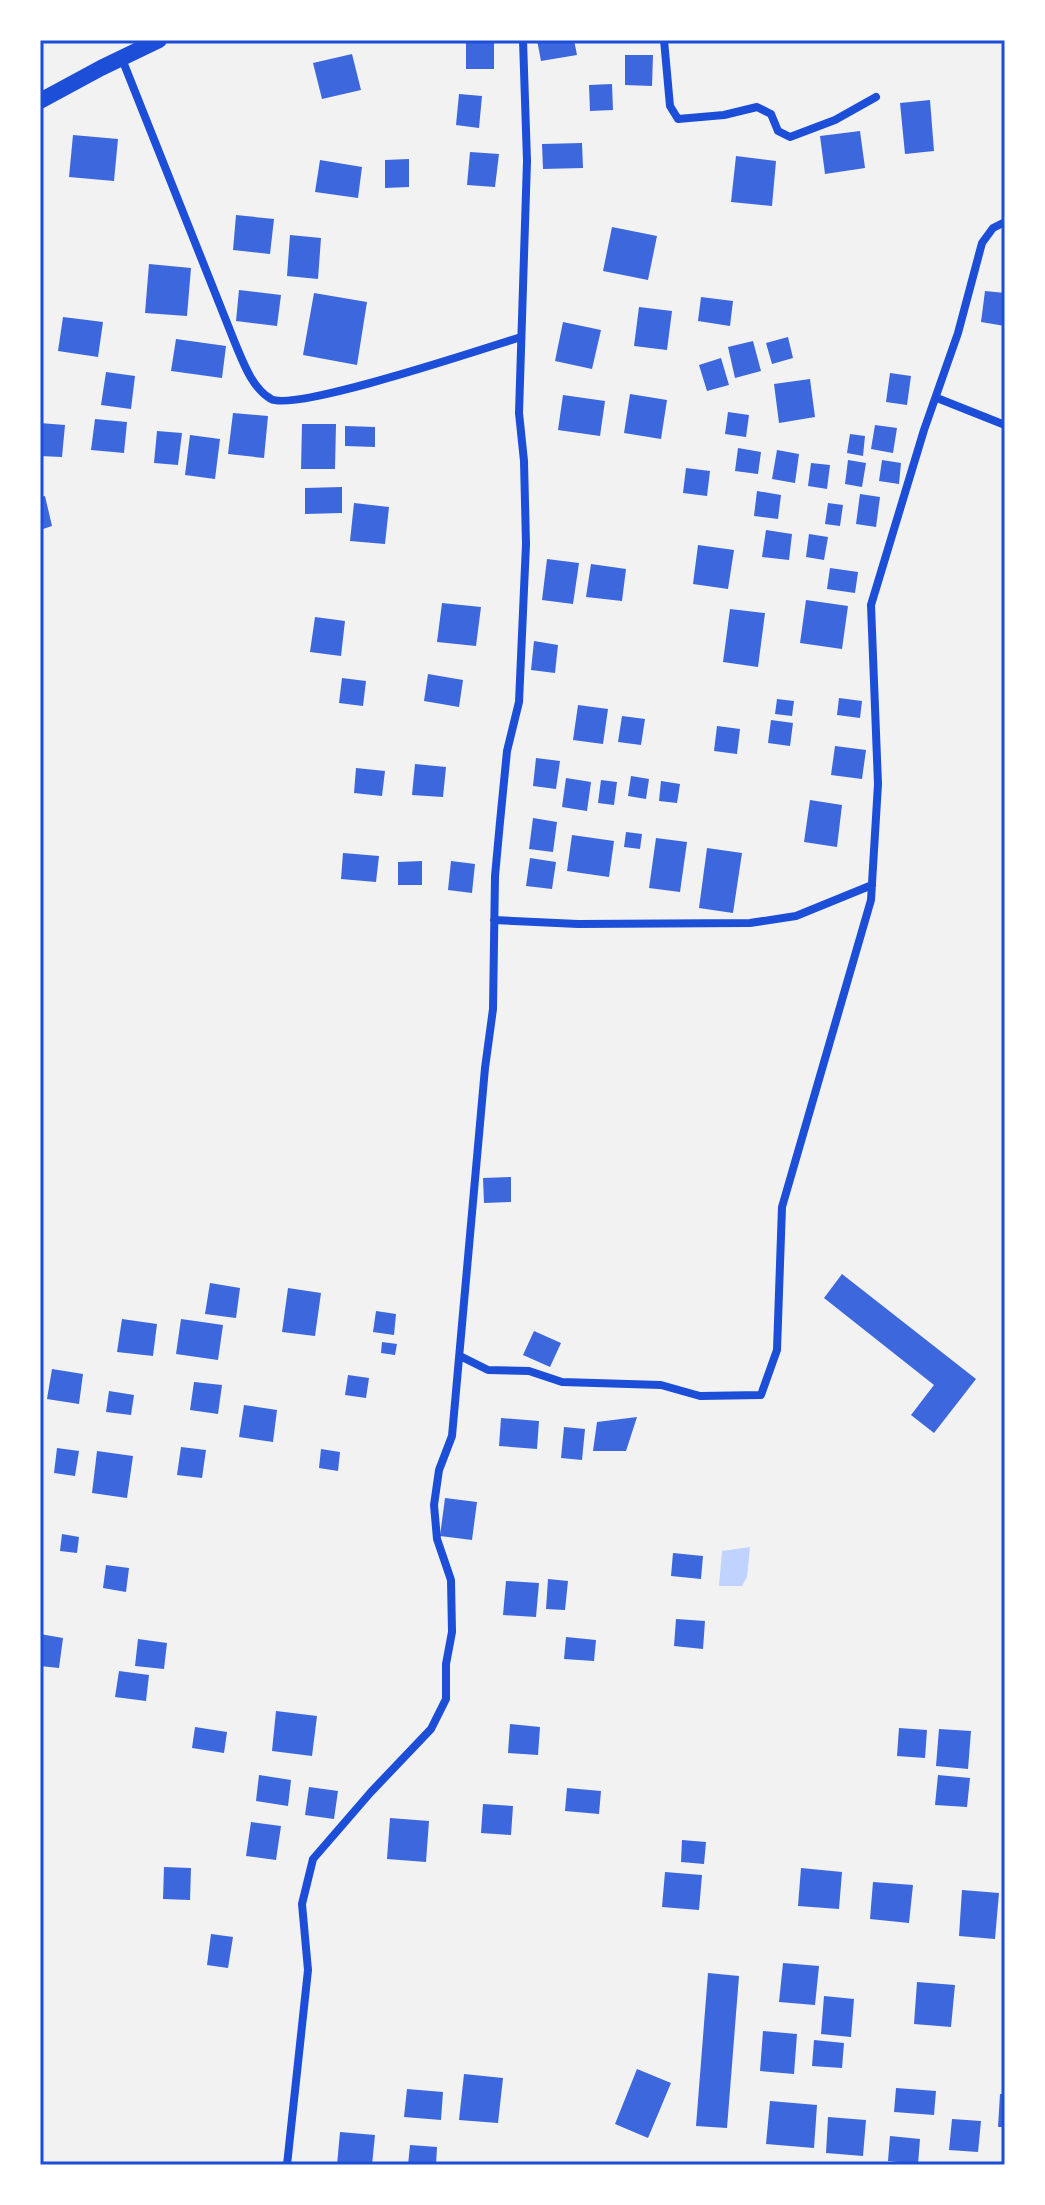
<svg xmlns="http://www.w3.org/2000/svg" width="1045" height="2205" font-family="Merriweather,serif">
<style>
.water{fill:#bfd3fe}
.building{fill:#3d67dc}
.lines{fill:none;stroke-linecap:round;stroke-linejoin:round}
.minor{stroke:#1d4ed8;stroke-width:8}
.secondary{stroke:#1d4ed8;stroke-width:16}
.neatline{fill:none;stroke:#1d4ed8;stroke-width:3}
</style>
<rect width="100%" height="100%" fill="#f2f2f2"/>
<path class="water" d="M750,1547L747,1577L742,1586H719L722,1551Z"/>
<path class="building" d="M466,40H494V69H466Z
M537,40H574L577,55L541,61Z
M352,54L361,90L322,99L313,63Z
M625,55H653L652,86L625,85Z
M612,84L613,110L590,111L589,85Z
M459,94L482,96L479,128L456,125Z
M930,100L934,151L905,154L900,103Z
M860,131L865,168L825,174L820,136Z
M73,135L118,139L114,181L69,177Z
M582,143L583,168L543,169L542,144Z
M470,152L499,154L495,187L467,185Z
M736,156L776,161L772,206L731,202Z
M409,159V187L385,188V160Z
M320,160L362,167L358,198L315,192Z
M236,215L274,219L270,254L233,250Z
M612,227L657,236L648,280L603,271Z
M290,235L321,238L318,279L287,276Z
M149,264L191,268L187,316L145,313Z
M239,290L281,295L277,326L236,321Z
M985,291L1005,293V326L981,322Z
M314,293L367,302L357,365L303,355Z
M701,297L733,301L730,326L698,321Z
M639,307L672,311L667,350L634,346Z
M63,317L103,322L98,357L58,351Z
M563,322L601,330L592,369L555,361Z
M788,337L793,358L772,364L766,343Z
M176,339L226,346L222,378L171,371Z
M753,341L761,371L735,378L728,347Z
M721,358L729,385L707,391L699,365Z
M106,372L135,376L131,409L101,405Z
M890,373L911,376L907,405L886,402Z
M810,379L815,417L779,423L774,384Z
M630,394L667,400L661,439L624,433Z
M563,395L605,401L600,436L558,430Z
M728,412L749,415L746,437L725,434Z
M233,413L268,416L264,458L228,454Z
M95,419L127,422L124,453L91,450Z
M40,423L65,425L62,457L40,456Z
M302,424H336L335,469H301Z
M875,425L897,428L893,453L871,449Z
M345,426L375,427V447L345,446Z
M157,431L182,433L178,465L154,463Z
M850,434L865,436L863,456L847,453Z
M190,435L220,439L215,479L185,475Z
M738,448L761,452L758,474L735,471Z
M777,450L799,454L795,483L772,479Z
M848,460L866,463L862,487L845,484Z
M882,460L901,463L899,484L879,481Z
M811,463L830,465L827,489L808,486Z
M686,468L710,471L707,496L683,493Z
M342,487V513L305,514V488Z
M757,491L781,495L778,519L754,516Z
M860,494L880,497L876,527L856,524Z
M45,496L52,526L40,530V497Z
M354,503L389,507L385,544L350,541Z
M828,503L843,505L840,526L825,524Z
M766,530L792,534L789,560L762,557Z
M809,534L828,537L824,560L806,557Z
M698,545L734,550L728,589L693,584Z
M547,559L579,563L573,604L542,600Z
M591,564L626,569L622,601L586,597Z
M830,568L858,572L855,593L827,589Z
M806,600L848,606L842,649L800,643Z
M442,603L481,607L476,646L437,642Z
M730,609L765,613L758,667L723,662Z
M315,617L345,621L341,656L310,652Z
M534,641L558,645L555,673L531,670Z
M428,674L463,680L459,707L424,701Z
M342,678L366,681L363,706L339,703Z
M839,698L862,701L860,718L837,715Z
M777,699L794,701L792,716L775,714Z
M578,705L608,709L603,744L573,740Z
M622,716L645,719L641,745L618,742Z
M771,720L793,723L790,746L768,743Z
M717,726L740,729L737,754L714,751Z
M835,746L866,750L862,779L831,775Z
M536,758L560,761L556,789L533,786Z
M415,764L446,767L443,797L412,795Z
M356,768L385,771L382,796L354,793Z
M631,776L649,779L646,799L628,796Z
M566,778L591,782L587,811L562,807Z
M601,780L617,782L614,805L598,803Z
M661,781L680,784L677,803L659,801Z
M810,800L842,805L837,847L804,842Z
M533,818L557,822L553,852L529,849Z
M626,832L642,834L640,849L624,847Z
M572,835L614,841L609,877L567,871Z
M656,838L687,842L680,892L649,888Z
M707,848L742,853L733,913L699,908Z
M343,853L379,856L376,882L341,879Z
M530,858L556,862L552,889L526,886Z
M422,861V885H398V862Z
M451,861L475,864L472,893L448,890Z
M511,1177V1202L484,1203L483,1178Z
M842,1274L976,1379L934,1433L911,1415L934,1385L824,1298Z
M210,1283L240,1288L236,1318L205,1314Z
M288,1288L321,1293L315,1336L282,1332Z
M376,1311L396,1314L394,1335L373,1332Z
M122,1319L157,1324L153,1356L117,1352Z
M181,1319L223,1325L218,1360L176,1354Z
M534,1331L561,1343L550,1367L523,1355Z
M382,1342L397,1344L395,1355L381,1353Z
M52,1369L83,1374L79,1404L47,1399Z
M348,1375L369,1378L366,1398L345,1395Z
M194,1382L222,1385L218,1414L190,1410Z
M109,1391L134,1395L131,1415L106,1412Z
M244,1405L277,1410L273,1442L239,1437Z
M637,1417L626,1451H593L597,1422Z
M501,1418L539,1421L537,1449L499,1446Z
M564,1427L585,1429L582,1460L561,1458Z
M181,1447L206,1450L202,1478L177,1475Z
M57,1448L79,1451L75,1476L54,1473Z
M321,1449L340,1452L338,1471L319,1468Z
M97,1451L133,1456L127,1498L92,1493Z
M445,1498L477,1502L472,1540L440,1536Z
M62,1534L79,1537L77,1553L60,1551Z
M673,1553L703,1556L701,1579L671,1576Z
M106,1565L129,1568L126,1592L103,1588Z
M548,1579L568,1581L565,1610L546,1609Z
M506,1581L539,1583L536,1617L503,1615Z
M676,1619L705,1621L703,1649L674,1646Z
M40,1634L63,1638L59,1668L40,1666Z
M566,1637L596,1640L594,1661L564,1659Z
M138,1639L167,1643L164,1669L135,1666Z
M119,1671L149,1675L146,1701L115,1697Z
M276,1711L317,1716L312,1756L272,1751Z
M510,1724L540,1727L538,1755L508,1753Z
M195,1727L227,1732L224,1753L192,1748Z
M899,1728L927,1730L925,1758L897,1756Z
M939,1729L971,1731L968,1769L936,1766Z
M259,1775L291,1780L288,1806L256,1801Z
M938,1775L970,1778L967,1807L935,1805Z
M309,1787L338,1791L334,1819L305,1815Z
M567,1788L601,1791L599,1814L565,1811Z
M483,1804L513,1806L511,1835L481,1833Z
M390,1818L429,1821L426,1862L387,1859Z
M251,1822L281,1826L276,1860L246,1856Z
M682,1840L706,1842L704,1864L681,1862Z
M164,1867L191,1868L190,1900L163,1899Z
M801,1868L842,1872L839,1909L798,1906Z
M665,1872L702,1875L699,1910L662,1907Z
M873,1882L913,1885L909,1923L870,1919Z
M962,1890L999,1893L995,1939L959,1936Z
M211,1934L233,1937L228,1968L207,1965Z
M783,1963L819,1966L815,2005L779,2002Z
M708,1973L739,1976L727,2128L696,2126Z
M917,1982L955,1985L951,2027L914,2024Z
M824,1996L854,1999L851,2037L821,2034Z
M763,2031L797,2034L794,2074L760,2071Z
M814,2040L844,2043L842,2068L812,2066Z
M637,2069L671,2083L648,2138L615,2124Z
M464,2074L503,2078L498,2123L459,2120Z
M896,2088L936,2091L934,2115L894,2112Z
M407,2089L443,2092L441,2120L404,2117Z
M1000,2094H1005V2127H998Z
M770,2101L817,2105L814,2148L766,2144Z
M828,2117L866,2120L863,2156L826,2153Z
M952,2119L981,2121L978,2152L949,2150Z
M340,2132L375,2135L372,2165H337Z
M890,2136L920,2139L918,2164L888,2161Z
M410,2145L437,2147L436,2165H408Z"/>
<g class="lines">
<path class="minor" d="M664,40L670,106L678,119L724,115L757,107L771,114L778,131L790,137L835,120L876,97
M122,59L235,343C243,362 252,388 271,399C296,412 485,348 521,337
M937,398L1005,425
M494,920L578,924L750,923L796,916L872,885
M460,1356L488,1370L529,1371L562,1382L661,1385L700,1396L761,1395L777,1350L782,1207L871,900L878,784L871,605L924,430L958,333L982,243L993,228L1005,222
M287,2165L308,1970L302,1904L313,1859L371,1792L431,1729L446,1699V1664L452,1632L451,1580L437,1539L434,1505L439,1470L452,1436L485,1068L493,1009L495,876L500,822L507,751L519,702L526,544L524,461L519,413L527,161L523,40"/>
<path class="secondary" d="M40,101L101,68L159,40"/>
</g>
<rect width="1045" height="2205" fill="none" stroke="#ffffff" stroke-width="84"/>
<rect x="42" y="42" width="961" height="2121" class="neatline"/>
</svg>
